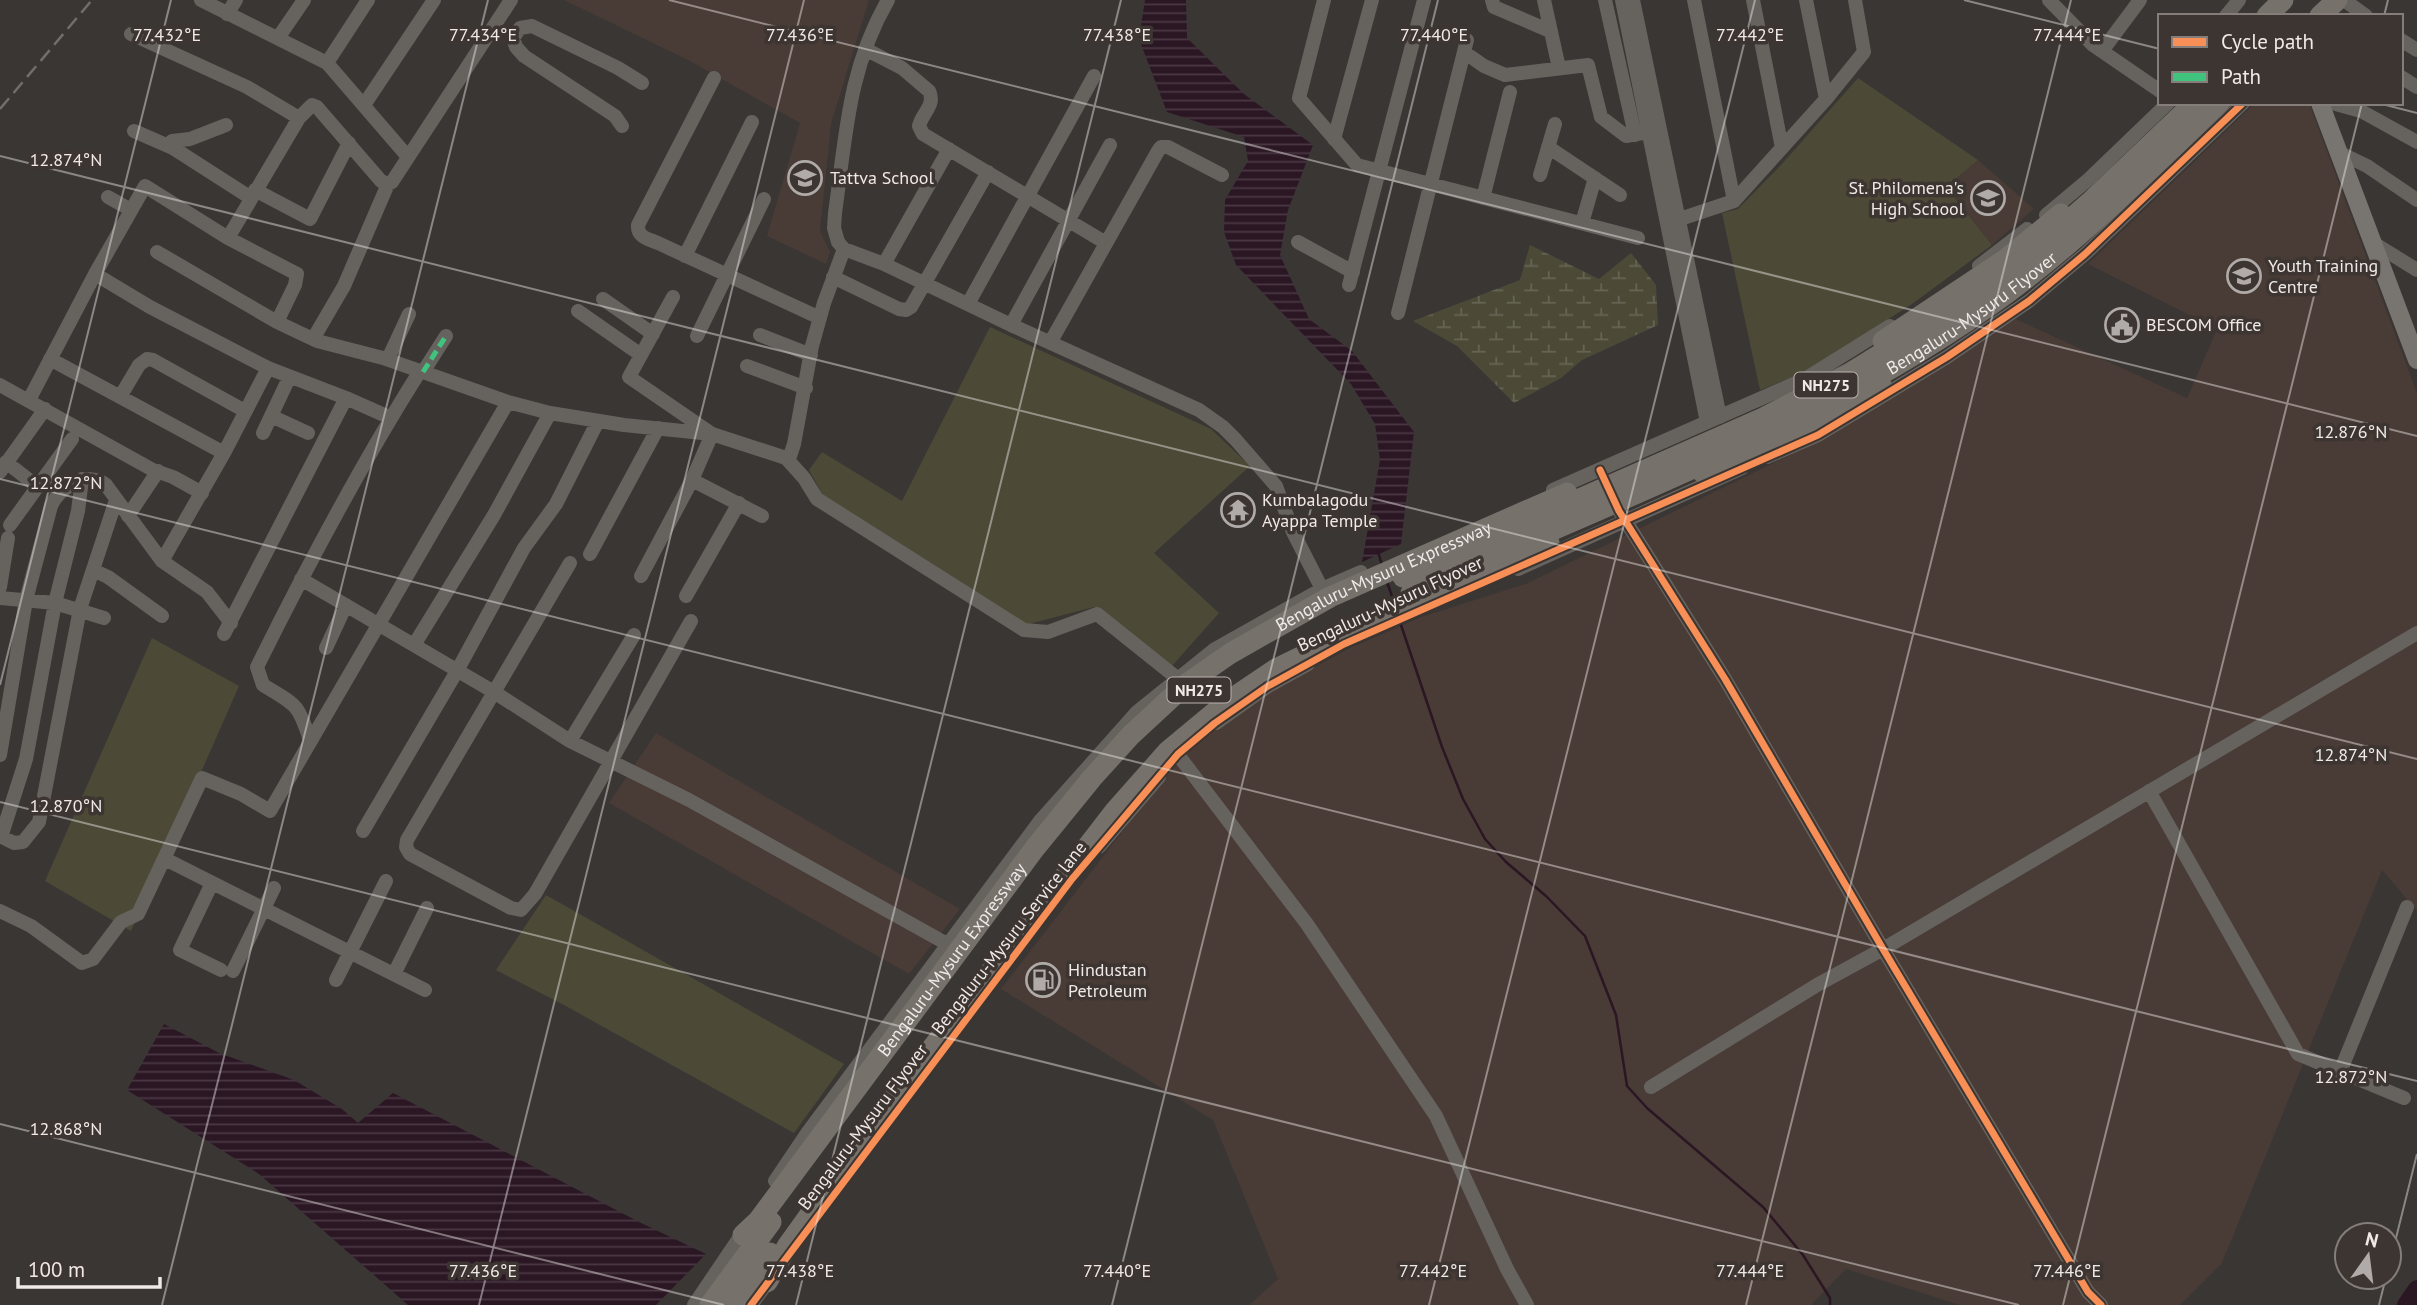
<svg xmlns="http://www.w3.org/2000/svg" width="2417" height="1305" font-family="'PT Sans',sans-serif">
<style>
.built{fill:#493b36}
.grass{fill:#4c4a37}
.wetland{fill:url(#wetland-marsh)}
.water{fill:url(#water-rules)}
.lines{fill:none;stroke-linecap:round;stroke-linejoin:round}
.stream{stroke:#2b1624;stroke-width:2.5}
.river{stroke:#2b1624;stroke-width:18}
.minor{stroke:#66635f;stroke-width:14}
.major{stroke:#787470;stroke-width:18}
.highway{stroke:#76716b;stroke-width:21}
.rail{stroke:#716e6b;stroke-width:2.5;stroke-dasharray:14 7;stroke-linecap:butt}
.highway-bridge{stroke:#76716b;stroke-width:21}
.quiet{stroke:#40c37c;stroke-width:5;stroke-dasharray:10 5;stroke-linecap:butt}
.cycleway-casing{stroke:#3d3531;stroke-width:11}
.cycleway{stroke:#f78f57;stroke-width:7}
.ticks{fill:none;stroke:#efeae8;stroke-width:2;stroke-opacity:0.45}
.labels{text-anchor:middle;stroke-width:7;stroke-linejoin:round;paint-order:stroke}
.shield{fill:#3d3531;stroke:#bab4b1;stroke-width:2}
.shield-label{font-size:16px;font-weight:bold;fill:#efeae8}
.poi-label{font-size:18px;fill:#efeae8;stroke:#3d3531;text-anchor:start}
.street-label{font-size:18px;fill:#efeae8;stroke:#3d3531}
.ticks-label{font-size:18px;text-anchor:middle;fill:#efeae8;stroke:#3d3531;stroke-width:7;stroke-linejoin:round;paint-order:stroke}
</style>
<defs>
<pattern id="wetland-marsh" width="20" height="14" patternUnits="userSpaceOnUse" patternTransform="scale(1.75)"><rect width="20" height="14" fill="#4c4a37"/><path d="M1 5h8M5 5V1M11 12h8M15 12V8" fill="none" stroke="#666454"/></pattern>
<pattern id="water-rules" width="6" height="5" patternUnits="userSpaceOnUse" patternTransform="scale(1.75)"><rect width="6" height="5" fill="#2b1624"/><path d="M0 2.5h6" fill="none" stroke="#4a3844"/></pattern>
</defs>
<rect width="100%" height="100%" fill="#3a3634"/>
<path class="built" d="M564,0H869L831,124L820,231L830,252L826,264L767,236L800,123L688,60Z
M2255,103H2309L2417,393V911L2382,870L2222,1263L2180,1305H1960L1846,1269L1811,1305H1249L1278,1279L1213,1120L1001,989L1182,754L1263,695L1348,649L1421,617L1528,583L1804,448L2016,319L2187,398L2217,329L2088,264Z
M1978,160L2034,209L1992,245L1946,187Z
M656,733L960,909L909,974L609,803Z"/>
<path class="grass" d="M1858,78L1978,160L1946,187L1992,245L1912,304L1805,372L1760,390L1722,213L1738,209L1781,165Z
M990,327L1211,429L1250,466L1154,553L1219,613L1171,667L1094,607L1025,625L824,497L809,470L822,452L902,501Z
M152,638L239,686L131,931L45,881Z
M546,895L844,1064L794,1133L564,1005L496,970Z"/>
<path class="wetland" d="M1530,245L1599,279L1631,253L1656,285L1658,325L1582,360L1561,378L1514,403L1457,346L1413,321L1520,280Z"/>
<path class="water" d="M1145,0H1186L1187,38L1244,94L1313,145L1288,210L1280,255L1309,319L1352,351L1414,432L1401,544L1362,562L1380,460L1375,424L1351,384L1236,265L1224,232L1225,200L1248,161L1244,137L1167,112L1139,39Z
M164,1024L219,1053L294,1080L342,1109L358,1123L393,1093L639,1222L706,1254L656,1305H408L259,1174L127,1090Z"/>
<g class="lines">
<path class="stream" d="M1378,552L1382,565
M1387,582L1394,602
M1400,622L1442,747L1463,799L1485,839L1506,862L1546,896L1585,936L1616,1015L1627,1086L1647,1108L1763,1207L1803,1255L1830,1298V1305"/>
<path class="river" d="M2406,1305L2417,1289"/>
<path class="minor" d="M201,0L327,63L408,157
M888,0C848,69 846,136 835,213L834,228L838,242L844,249L884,264L1011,325L1199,410L1223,427L1236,440L1276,486L1293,532L1322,589
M1324,0L1299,98L1357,165L1638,238
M1492,0L1494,7L1550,31
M1544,0L1559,68
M1605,0L1635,135
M1622,0L1707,422
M1633,0L1720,417
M1694,0L1734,201
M1753,0L1782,148
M1806,0L1826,99
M2049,0L2093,45L2160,91
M2347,2L2366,16
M227,14L236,0
M2226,16L2239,0
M131,34L247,87L299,118
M278,38L304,0
M2401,40L2417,50
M865,49L902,68L929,91C936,105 922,113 919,126L923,134L1106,243
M2102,51L2140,0
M1464,52L1484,66L1505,75L1588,65L1601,117L1626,136L1648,132
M327,63L368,0
M2401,77L2417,87
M714,78L638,225C637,237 648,239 658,243L820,318
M2332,103L2361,111L2417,142
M364,105L434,0
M622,126L615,116L524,56L516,47L513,38L520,28L532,26L618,68L642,83
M134,131L173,148L251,198
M1334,139L1372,0
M1548,147L1620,195
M173,148L172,141L190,139L226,125
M2338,152L2367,166L2417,200
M1540,175L1555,124
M255,190L310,219L349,143
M108,197L131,210
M1483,198L1510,92
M2046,215L2089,179L2168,103
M1671,220L1680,219L1734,201L1826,99L1864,52L1855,0
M1582,223L1595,178
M228,238L299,118L312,105L317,107L381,181L388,184L392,182L511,0
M1298,242L1353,272
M2375,244L2417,270
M157,252L277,322L317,341L383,358L508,402L550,413L624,425L712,434L786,458L790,456L794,444L812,346L824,303L844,249
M685,256L752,122
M884,264L949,149
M1979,266L2027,229
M95,274L150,307L268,368L346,398L391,418
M833,277L899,309L906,310L911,307L988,172
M1349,285L1424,0
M603,299L653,334
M968,304L1094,76
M578,311L641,355
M1398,313L1467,40
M1011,325L1110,145
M760,335L811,355
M697,336L764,199
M313,339L344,286L388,184
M1050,343L1158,151L1161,147H1168L1222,175
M50,359L224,453
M388,359L409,314
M747,366L806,388
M423,372L446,336
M0,385L153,470L173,477L202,493
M120,397L139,365L147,359L153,360L245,411
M29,400L95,274L145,186L228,238L297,274L295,285L277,322
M271,416L308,433
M263,433L289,378
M1767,457L1818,435L1947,357L2029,301L2085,254L2243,103
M786,458L804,478L817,499L1024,630L1048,632L1097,614L1177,678
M6,462L38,487
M0,472L45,409
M692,480L762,516
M1553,490L1805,379L1890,326
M1620,512L1725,679L1883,949L2088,1292L2101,1305
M128,516L158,471
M10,525L72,439
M590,554L658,428
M162,561L224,453L268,368
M570,563L407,840L406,847L410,854L511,908L521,910L535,894L691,621
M1518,569L1742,468
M93,570L108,577L162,616
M641,576L692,480L712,434L629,377L673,297
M301,579L494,692L570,741L689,800L949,945
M0,587L8,538
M686,596L739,503
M0,598L55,603L104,618
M224,634L346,398
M414,645L494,515L550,413
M326,648L346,605
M1216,723L1268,686L1308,664
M310,740C298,703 296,705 263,685L257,667C307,566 360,466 420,371
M570,741L634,635
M1172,747L1307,924L1436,1116L1507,1269L1527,1305
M0,755L26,600L51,506C59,487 88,470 106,485L162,561L207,592L231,623
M2149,791L2298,1054L2404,1098
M363,831L457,671L524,548L556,504L598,421
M0,836L14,843L23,842L39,822L80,609L116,500
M1,837L26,759L55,603L78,511L82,479
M1099,847L1159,777
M165,859L425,990
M212,883L180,950L221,970
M0,911L31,926L82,963L93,959L121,922L138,914L202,778L241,794L270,811L508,402
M233,971L274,888
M394,974L427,908
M336,980L386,881
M2340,1072L2407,907
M1651,1087L1817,985L1883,949L2417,633
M775,1181L808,1132L1040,821L1137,712L1215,649L1322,589L1361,572
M694,1305L746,1228
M751,1305L773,1275"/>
<path class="major" d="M2320,103L2417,360"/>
<g class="highway">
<path d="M2267,16L2283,0"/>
<path d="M2320,16L2337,0"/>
<path d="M1883,341L2006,259L2061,214"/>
<path d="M1703,473C1766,449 1824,420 1881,385"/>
<path id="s1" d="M743,1235L758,1221L1035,848L1092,778L1131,735L1185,685L1231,653L1330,597L1567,493"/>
<path d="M767,1282L788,1245L892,1100L1115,811L1168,751L1227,702L1276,669L1350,633L1549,543"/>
<path d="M710,1305L771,1222"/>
<path d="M732,1305L770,1253"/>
</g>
<path class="rail" d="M0,109L92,0"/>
<g class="highway-bridge">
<path d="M1403,577L1763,418L1852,372L1949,312L2033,252L2089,203L2194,103"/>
<path id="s2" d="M1411,593C1606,502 1812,431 1989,306C2073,247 2145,174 2219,103"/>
</g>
<path class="quiet" d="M423,372L446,336"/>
<g class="cycleway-casing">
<path id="cycleway" d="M1600,470L1619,511L1725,679L1883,949L2088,1292L2101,1305
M751,1305L1072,879L1178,754L1215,723L1268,686L1344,644L1818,435L1947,357L2029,301L2085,254L2243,103"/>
</g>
<use href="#cycleway" class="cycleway"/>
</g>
<path class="ticks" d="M669,0L2417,436M1964,0L2160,49M2384,16L2388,0M2378,103L2417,113M0,156L2417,759M0,479L2417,1081M0,685L171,0M0,802L2019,1305M0,1124L724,1305M2389,1266L2417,1154M162,1305L488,0M479,1305L804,0M796,1305L1121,0M1112,1305L1438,0M1429,1305L1755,0M1746,1305L2071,0M2063,1305L2362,103M2379,1305L2386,1277"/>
<defs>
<g id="school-ring" transform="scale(1.75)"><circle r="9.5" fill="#3d3531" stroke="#b0aba9" stroke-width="1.5"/><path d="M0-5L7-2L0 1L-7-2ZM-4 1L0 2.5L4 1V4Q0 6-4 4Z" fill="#b0aba9"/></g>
<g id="university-ring" transform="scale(1.75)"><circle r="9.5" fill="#3d3531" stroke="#b0aba9" stroke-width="1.5"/><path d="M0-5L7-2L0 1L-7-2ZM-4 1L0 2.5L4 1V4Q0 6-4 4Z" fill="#b0aba9"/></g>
<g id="civic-ring" transform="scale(1.75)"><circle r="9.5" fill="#3d3531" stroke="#b0aba9" stroke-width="1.5"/><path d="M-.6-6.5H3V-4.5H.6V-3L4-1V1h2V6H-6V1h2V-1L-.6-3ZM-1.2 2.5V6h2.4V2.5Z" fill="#b0aba9"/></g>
<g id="temple-ring" transform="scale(1.75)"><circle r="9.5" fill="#3d3531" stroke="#b0aba9" stroke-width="1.5"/><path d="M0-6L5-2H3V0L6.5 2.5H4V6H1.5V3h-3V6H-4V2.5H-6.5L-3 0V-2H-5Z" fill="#b0aba9"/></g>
<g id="fuel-ring" transform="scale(1.75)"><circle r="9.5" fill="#3d3531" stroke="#b0aba9" stroke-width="1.5"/><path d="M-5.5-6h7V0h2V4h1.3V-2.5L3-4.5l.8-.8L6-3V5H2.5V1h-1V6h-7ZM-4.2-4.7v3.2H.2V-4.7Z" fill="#b0aba9"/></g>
</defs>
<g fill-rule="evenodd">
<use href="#school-ring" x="805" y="178"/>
<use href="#school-ring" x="1988" y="198"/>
<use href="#university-ring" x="2244" y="276"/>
<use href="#civic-ring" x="2122" y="325"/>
<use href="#temple-ring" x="1238" y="510"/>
<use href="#fuel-ring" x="1043" y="980"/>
</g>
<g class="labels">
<g class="shield">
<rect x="1794.5" y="372.5" width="63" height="25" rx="5"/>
<rect x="1167.5" y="677.5" width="63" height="25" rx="5"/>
</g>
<g class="shield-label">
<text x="1826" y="391">NH275</text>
<text x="1199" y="696">NH275</text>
</g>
<g class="poi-label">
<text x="830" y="184">Tattva School</text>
<text x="1964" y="194" text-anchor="end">St. Philomena's<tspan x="1964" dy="21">High School</tspan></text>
<text x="2268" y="272">Youth Training<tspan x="2268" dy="21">Centre</tspan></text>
<text x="2146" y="331">BESCOM Office</text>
<text x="1262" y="506">Kumbalagodu<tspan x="1262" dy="21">Ayappa Temple</tspan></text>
<text x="1068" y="976">Hindustan<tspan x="1068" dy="21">Petroleum</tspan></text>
</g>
<g class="street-label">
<text dy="6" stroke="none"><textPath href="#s2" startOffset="628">Bengaluru-Mysuru Flyover</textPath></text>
<text dy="6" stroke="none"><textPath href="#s1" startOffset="934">Bengaluru-Mysuru Expressway</textPath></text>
<text transform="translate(1390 604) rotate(-25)" y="6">Bengaluru-Mysuru Flyover</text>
<text transform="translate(1009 938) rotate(-52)" y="6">Bengaluru-Mysuru Service lane</text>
<text dy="6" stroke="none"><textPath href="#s1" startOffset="346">Bengaluru-Mysuru Expressway</textPath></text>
<text transform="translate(863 1127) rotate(-53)" y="6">Bengaluru-Mysuru Flyover</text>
</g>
</g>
<g class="ticks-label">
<text x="167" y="41">77.432°E</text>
<text x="483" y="41">77.434°E</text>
<text x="800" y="41">77.436°E</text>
<text x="1117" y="41">77.438°E</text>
<text x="1434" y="41">77.440°E</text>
<text x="1750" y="41">77.442°E</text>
<text x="2067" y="41">77.444°E</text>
<text x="66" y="166">12.874°N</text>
<text x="2351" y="438">12.876°N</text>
<text x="66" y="489">12.872°N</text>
<text x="2351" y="761">12.874°N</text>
<text x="66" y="812">12.870°N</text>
<text x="2351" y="1083">12.872°N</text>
<text x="66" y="1135">12.868°N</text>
<text x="483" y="1277">77.436°E</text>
<text x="800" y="1277">77.438°E</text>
<text x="1117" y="1277">77.440°E</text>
<text x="1433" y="1277">77.442°E</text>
<text x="1750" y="1277">77.444°E</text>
<text x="2067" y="1277">77.446°E</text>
</g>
<rect x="2158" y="14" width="245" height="91" fill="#3d3531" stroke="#847d7a" stroke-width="2"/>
<rect x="2172" y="37" width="35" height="10" fill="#f78f57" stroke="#847d7a" stroke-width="2"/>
<text x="2221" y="49" font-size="21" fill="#efeae8">Cycle path</text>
<rect x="2172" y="72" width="35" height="10" fill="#40c37c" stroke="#847d7a" stroke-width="2"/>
<text x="2221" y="84" font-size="21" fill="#efeae8">Path</text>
<g transform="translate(2368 1256) rotate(14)"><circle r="33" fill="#3d3531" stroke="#847d7a" stroke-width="2"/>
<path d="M0-5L12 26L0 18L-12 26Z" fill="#b0aba9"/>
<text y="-10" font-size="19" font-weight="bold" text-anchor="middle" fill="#efeae8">N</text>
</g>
<path d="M18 1277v10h142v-10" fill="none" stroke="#efeae8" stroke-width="3.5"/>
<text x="28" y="1277" font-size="21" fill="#efeae8" stroke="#3d3531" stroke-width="5" paint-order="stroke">100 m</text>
</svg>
